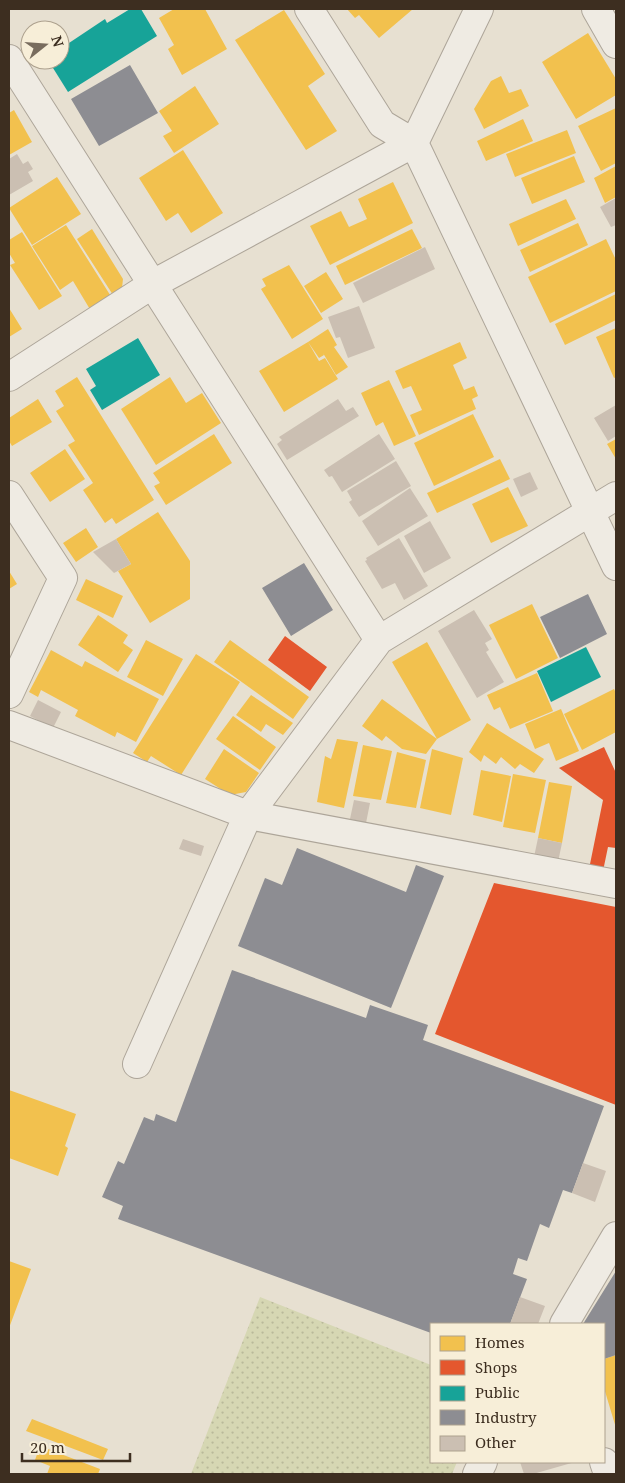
<svg xmlns="http://www.w3.org/2000/svg" width="625" height="1483" font-family="'Noto Serif',serif">
<style>
.park{fill:url(#park-dots)}
.homes{fill:#f2c14e}
.shops{fill:#e4572e}
.public{fill:#17a398}
.industry{fill:#8d8d92}
.building{fill:#cbbfb2}
.lines{fill:none;stroke-linecap:round;stroke-linejoin:round}
.minor-casing{stroke:#ada599;stroke-width:30}
.minor{stroke:#efebe3;stroke-width:28}
</style>
<defs>
<pattern id="park-dots" width="8" height="8" patternUnits="userSpaceOnUse" patternTransform="scale(1.25)"><rect width="8" height="8" fill="#d6d7b3"/><path d="M2 2h.1M6 6h.1" fill="none" stroke="#b9b99a" stroke-width="1.8" stroke-linecap="round"/></pattern>
</defs>
<rect width="100%" height="100%" fill="#e7e0d1"/>
<path class="park" d="M260,1297L431,1365V1462H457L452,1474H191Z"/>
<path class="homes" d="M174,9H205L227,49L182,75L168,49L174,45L159,18Z
M347,9H413L379,38L359,15L355,18Z
M284,10L325,74L308,86L337,131L306,150L235,40Z
M588,33L616,79V95L576,119L542,62Z
M501,76L509,93L521,89L529,106L484,129L474,109L491,81Z
M195,86L219,124L174,153L163,136L172,131L159,111Z
M616,108V163L601,171L578,126Z
M14,110L32,142L9,155V113Z
M523,119L533,141L486,161L477,141Z
M567,130L576,153L515,177L506,154Z
M183,150L223,213L191,233L178,213L166,221L139,178Z
M574,156L585,182L532,204L521,178Z
M616,166V197L605,203L594,178Z
M57,177L81,214L32,245L9,208Z
M393,182L413,223L330,265L310,226L341,211L349,227L367,219L358,199Z
M566,199L576,219L518,246L509,224Z
M578,223L588,245L530,272L520,250Z
M66,225L112,298L91,311L73,281L60,290L32,246Z
M92,229L123,279L122,288L113,295L77,239Z
M412,229L422,248L345,285L336,266Z
M22,232L62,296L39,310L10,265L15,263L9,253V240Z
M606,239L616,260V291L550,323L528,277Z
M289,265L323,319L292,339L261,289L266,286L262,279Z
M326,272L343,299L321,313L304,286Z
M616,294V320L565,345L555,324Z
M9,308L22,329L9,337Z
M616,328V377L614,378L596,337Z
M328,329L337,345L334,347L348,367L336,375L323,353L324,355L319,358L308,342Z
M308,342L319,361L325,358L338,379L284,412L259,371Z
M460,342L467,358L453,365L464,390L474,386L478,396L472,399L476,409L419,435L410,415L422,410L411,386L403,389L395,371Z
M77,377L154,500L116,524L112,518L105,523L83,490L93,483L68,445L75,441L56,411L64,406L55,391Z
M170,377L186,403L202,393L221,423L156,465L121,409Z
M389,380L416,436L394,446L383,422L376,426L361,393Z
M38,399L52,422L12,446L9,441V418Z
M473,414L494,457L434,486L414,443Z
M214,434L232,463L166,505L154,486L160,483L153,473Z
M616,439V459L607,444Z
M65,449L85,479L50,502L30,473Z
M500,459L510,479L437,513L427,493Z
M508,487L528,526L491,543L472,504Z
M158,512L190,561V599L150,623L118,571L131,564L116,539Z
M86,528L98,547L76,562L63,543Z
M9,571L17,584L9,589Z
M86,579L123,596L113,618L76,600Z
M532,604L558,658L516,679L489,625Z
M98,615L128,635L123,643L133,650L118,672L78,645Z
M146,640L183,659L163,696L127,677Z
M230,640L309,697L293,719L214,662Z
M427,642L471,720L437,739L392,662Z
M51,650L82,667L85,661L159,699L136,742L117,732L115,737L75,716L78,710L41,690L38,697L29,692Z
M196,654L240,682L181,775L151,756L147,762L133,753Z
M537,673L553,711L510,729L500,707L494,710L487,695Z
M614,689L616,693V732L582,750L564,714Z
M251,695L293,723L283,735L266,724L261,732L236,715Z
M382,699L437,739L426,754L402,749L386,736L382,741L362,726Z
M561,709L579,751L556,761L549,743L535,749L525,724Z
M233,716L276,747L260,770L216,739Z
M487,723L544,759L534,773L520,764L515,769L501,757L496,764L484,755L481,762L469,752Z
M337,739L358,742L344,808L317,802L325,756L331,759Z
M363,745L392,751L381,800L353,796Z
M224,749L259,773L246,792L230,795L205,779Z
M432,749L463,758L451,815L420,808Z
M397,752L426,760L416,808L386,803Z
M481,770L511,776L502,822L473,815Z
M513,774L546,780L535,833L503,827Z
M549,782L572,786L562,843L538,838Z
M9,1090L76,1114L65,1146L68,1148L58,1176L9,1158Z
M9,1261L31,1269L9,1328Z
M616,1355V1428L604,1388V1359Z
M32,1419L108,1449L103,1460L26,1431Z
M40,1446L100,1469L98,1474H47L50,1466L35,1460Z"/>
<path class="shops" d="M285,636L327,667L310,691L268,660Z
M604,747L616,773V848L608,847L603,871L589,869L603,800L559,768Z
M494,883L616,907V1105L435,1034Z"/>
<path class="public" d="M130,9H141L157,36L68,92L48,60H60V49L105,19L107,23Z
M138,338L160,375L102,410L90,390L96,386L86,369Z
M586,647L601,677L551,702L537,671Z"/>
<path class="industry" d="M130,65L158,113L99,146L71,99Z
M304,563L333,610L291,636L262,588Z
M588,594L607,634L560,658L540,617Z
M297,848L406,892L416,865L444,876L391,1008L238,946L265,878L282,885Z
M232,970L366,1018L370,1005L428,1025L423,1040L604,1106L572,1193L563,1190L549,1228L540,1224L527,1261L518,1258L513,1274L527,1279L510,1324H431V1333L118,1219L123,1206L102,1197L118,1161L124,1164L144,1117L154,1121L156,1114L176,1122Z
M616,1271V1355L604,1359V1324H583Z"/>
<path class="building" d="M17,154L23,164L28,161L33,169L28,172L33,181L9,195V159Z
M616,198V225L611,227L600,207Z
M425,247L435,269L363,303L353,283Z
M359,306L375,348L348,358L340,337L336,338L328,317Z
M338,399L346,411L353,407L359,416L287,460L277,444L282,440L279,437Z
M616,405V436L608,441L594,418Z
M379,434L395,459L342,492L332,476L329,477L324,470Z
M396,461L411,486L359,517L349,502L352,500L347,491Z
M530,472L538,489L521,497L513,479Z
M410,488L428,516L378,546L362,521Z
M430,521L451,558L424,573L404,536Z
M399,538L428,586L404,600L395,583L382,589L365,561L367,560L366,558Z
M116,539L131,564L114,573L93,552Z
M474,610L492,639L485,643L489,650L486,652L504,682L477,698L438,631Z
M38,700L61,712L53,728L30,716Z
M354,800L370,803L366,823L350,819Z
M538,838L562,843L558,862L534,857Z
M183,839L204,846L201,856L179,849Z
M583,1163L606,1171L595,1202L572,1193Z
M520,1297L545,1306L538,1324H510Z
M520,1462H575L533,1474H524Z"/>
<g class="lines">
<g class="minor-casing">
<path id="minor" d="M309,9L382,124L414,143
M479,9L414,143L616,566
M596,9L616,44
M9,59L379,640
M9,377L153,284L414,143
M9,495L63,578L9,694
M9,725L248,815L616,884
M137,1064L248,815L379,640L616,496
M564,1324L616,1236
M604,1462L608,1474
M477,1474L483,1462"/>
</g>
<use href="#minor" class="minor"/>
</g>
<rect width="625" height="1483" fill="none" stroke="#3d2e20" stroke-width="20"/>
<rect x="430" y="1323" width="175" height="140" fill="#f7eed8" stroke="#ada18e"/>
<rect x="440" y="1336" width="25" height="15" fill="#f2c14e" stroke="#ada18e"/>
<text x="475" y="1348" font-size="15" fill="#3d2e20">Homes</text>
<rect x="440" y="1360" width="25" height="15" fill="#e4572e" stroke="#ada18e"/>
<text x="475" y="1373" font-size="15" fill="#3d2e20">Shops</text>
<rect x="440" y="1386" width="25" height="15" fill="#17a398" stroke="#ada18e"/>
<text x="475" y="1398" font-size="15" fill="#3d2e20">Public</text>
<rect x="440" y="1410" width="25" height="15" fill="#8d8d92" stroke="#ada18e"/>
<text x="475" y="1423" font-size="15" fill="#3d2e20">Industry</text>
<rect x="440" y="1436" width="25" height="15" fill="#cbbfb2" stroke="#ada18e"/>
<text x="475" y="1448" font-size="15" fill="#3d2e20">Other</text>
<g transform="translate(45 45) rotate(73)"><circle r="24" fill="#f7eed8" stroke="#ada18e"/>
<path d="M0-4L9 19L0 12L-9 19Z" fill="#786c5e"/>
<text y="-8" font-size="14" font-weight="bold" text-anchor="middle" fill="#3d2e20">N</text>
</g>
<path d="M22 1453v8h108v-8" fill="none" stroke="#3d2e20" stroke-width="2.5"/>
<text x="30" y="1453" font-size="15" fill="#3d2e20" stroke="#f7eed8" stroke-width="4" paint-order="stroke">20 m</text>
</svg>
